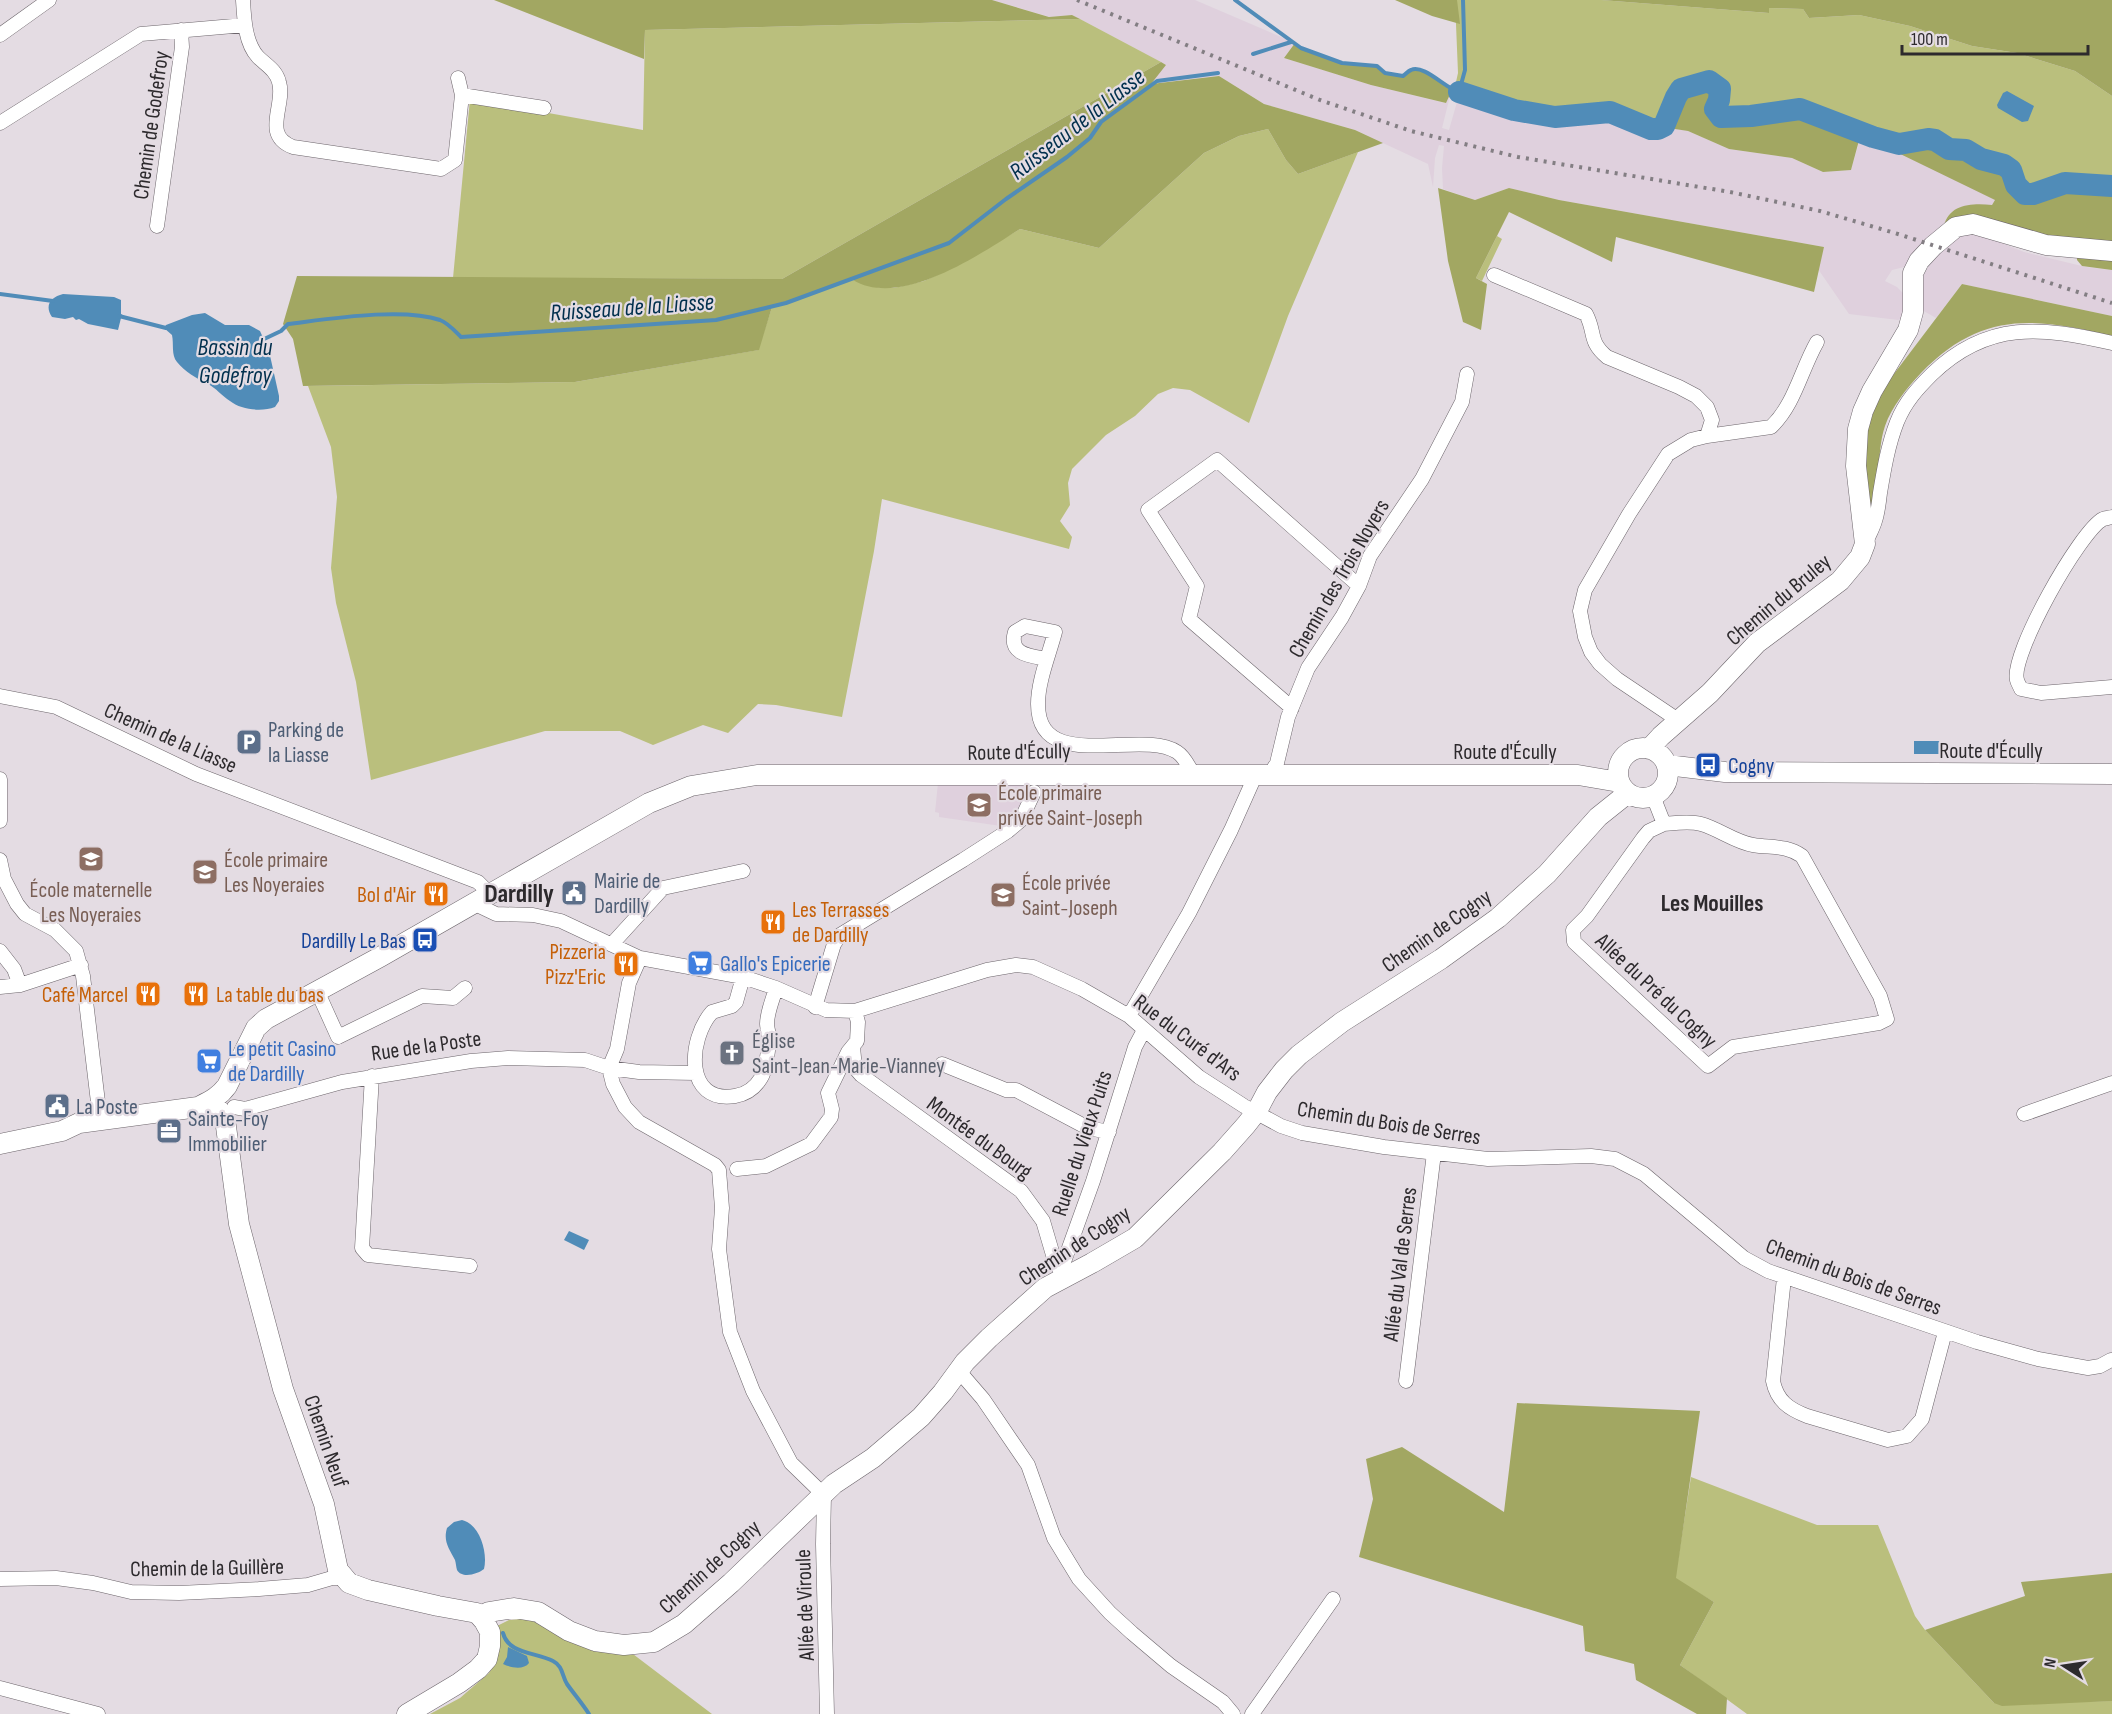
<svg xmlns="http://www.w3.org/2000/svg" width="2112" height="1714" font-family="'Sofia Sans Condensed',sans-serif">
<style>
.built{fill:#dfd0dd}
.green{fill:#babf7d}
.forest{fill:#a2a762}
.water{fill:#508cb8}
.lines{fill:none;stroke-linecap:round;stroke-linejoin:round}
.stream{stroke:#508cb8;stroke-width:4}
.river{stroke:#508cb8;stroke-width:22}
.street-casing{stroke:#6c656b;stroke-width:15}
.secondary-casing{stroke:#6c656b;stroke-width:21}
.street{stroke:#fff;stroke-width:14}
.secondary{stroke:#fff;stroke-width:20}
.rail{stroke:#837e83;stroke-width:4;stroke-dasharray:3 6;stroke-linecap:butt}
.labels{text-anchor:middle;stroke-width:4.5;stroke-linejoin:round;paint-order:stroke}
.street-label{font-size:22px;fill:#2d2a2d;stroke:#e4dce3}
.service-label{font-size:22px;fill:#4e5e75;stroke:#e4dce3;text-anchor:start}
.transit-label{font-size:22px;fill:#164399;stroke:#e4dce3;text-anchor:start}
.education-label{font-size:22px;fill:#785e54;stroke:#e4dce3;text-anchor:start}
.food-label{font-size:22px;fill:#c56008;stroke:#e4dce3;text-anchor:end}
.shop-label{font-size:22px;fill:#366cbe;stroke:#e4dce3;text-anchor:start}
.worship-label{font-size:22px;fill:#5b616d;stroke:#e4dce3;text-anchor:start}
.water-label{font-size:24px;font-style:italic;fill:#002f4d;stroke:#e4dce3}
.neighbourhood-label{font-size:24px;font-weight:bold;fill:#2d2a2d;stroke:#e4dce3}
.quarter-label{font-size:26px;font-weight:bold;fill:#2d2a2d;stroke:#e4dce3}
</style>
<rect width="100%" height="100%" fill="#e4dce3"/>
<path class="built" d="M992,0H1195L1295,43L1284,58L1371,85L1445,103L1451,92L1442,128L1449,130L1459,95L1517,114L1539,117L1563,124L1619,119L1655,132H1661L1666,127L1688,131L1729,149L1792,158L1823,172L1851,170L1861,135L1882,143L1996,200L1992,205L1951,212L1946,219L1944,226L1965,233H1977L2024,252L2086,267L2112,270V316L1962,284L1936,318L1922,310L1924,274L1932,260L1892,270L1885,281L1897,287L1906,296L1909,316L1898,320L1849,314L1818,269L1824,247L1559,200L1509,188L1475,200L1443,189L1442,168L1444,146L1439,145L1435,158L1433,187L1428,164L1355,130L1264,104L1219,76L1150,84L1166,65L1080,19L1072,15L1050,17Z
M938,783H1026L1021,810L1008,827L939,817V813L935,812Z"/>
<path class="green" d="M1455,0H1601L1769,13L1768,8L1803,9L1809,18L1859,15L1910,26L1972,46L2017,53L2075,71L2112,96V186L2065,183L2033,194H2025L2016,185L2011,170L2004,165L1981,159L1966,150L1949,149L1942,143L1928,139L1899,144L1860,132L1819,114L1792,109L1780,113L1721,117L1715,109L1719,100L1676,97L1664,126L1658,129H1651L1610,112L1555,117L1514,110L1454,91L1458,73Z
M1080,19L1161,62L782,279L453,278L470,99L643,130L645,30Z
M1268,129L1286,160L1298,174L1358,152L1288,316L1249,423L1190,390L1173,388L1158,394L1135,416L1106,435L1072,469L1068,483L1070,505L1060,521L1072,537L1069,549L882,499L874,551L842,717L776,705L758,704L728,733L703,725L653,745L620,731H545L371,780L356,682L336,603L331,568L337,497L331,447L308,386L575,382L758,350L772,307L853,280L880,288H894L924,281L954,267L1020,229L1099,248L1204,153L1239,136Z
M1497,236L1502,239L1482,281L1476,278Z
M1691,1477L1817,1525H1878L1915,1616L1925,1630L1994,1703L2112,1701V1714H1747L1680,1665L1714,1602L1675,1579Z
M537,1618L625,1648L712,1714H430L460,1698L489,1673L498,1650L497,1626L509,1620Z"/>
<path class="forest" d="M494,0H992L1049,17L1072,15L1080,19L645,30L644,59Z
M1395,0H1457L1460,24L1432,16Z
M1601,0H2112V96L2075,71L2017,53L1972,46L1910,26L1859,15L1809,18L1803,9L1769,8V13Z
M1295,43L1301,48L1342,63L1377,66L1385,73L1403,76C1406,74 1408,71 1411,70C1425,65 1442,84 1452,90L1446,103L1371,85L1284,58Z
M1161,62L1166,65L1151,84L1219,76L1264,104L1355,130L1383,143L1298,174L1286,160L1268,129L1239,136L1204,153L1099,248L1020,229C980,254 901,309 853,280L772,307L759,350L575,382L303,386L293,339L283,324L297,276L782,279Z
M1705,81H1709L1720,89L1719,100L1715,109L1721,117L1751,116L1800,109L1819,114L1861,133L1851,170L1823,172L1792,158L1729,149L1688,131L1662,127L1681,89Z
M1609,114L1619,119L1563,124L1539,117L1555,119L1604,117Z
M1873,137L1899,144L1928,139L1942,143L1949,149L1966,150L1981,159L2004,165L2011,170L2016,185L2025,194H2033L2065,183L2112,186V270L2082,266L2077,260V249L1944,226C1949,204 1972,203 1992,205L1995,200L1890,149Z
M1438,188L1475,200L1509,188L1559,200L1824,247L1814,292L1616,237L1612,262L1509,212L1476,278L1487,284L1481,330L1463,322L1448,261Z
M1962,284L2112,316V336C2034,317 1981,311 1921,373C1907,388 1892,406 1885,426C1880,440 1880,457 1878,471C1877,487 1874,502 1871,517L1863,437L1881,391Z
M1517,1403L1700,1411L1676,1578L1714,1602L1680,1665L1727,1698L1726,1714H1697L1636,1680L1634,1664L1585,1651L1583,1626L1359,1557L1373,1499L1366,1459L1402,1447L1504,1512Z
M2112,1573V1701L2002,1706L1994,1703L1925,1630L2025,1596L2021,1582Z"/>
<path class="water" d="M2007,91L2034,106L2028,121L2022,122L1998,108L1997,105L2003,93Z
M63,294L114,297L121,300V314L124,316L123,318H121L118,330L88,324L79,319L76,320L73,317L65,319L52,317C44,305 51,297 63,294Z
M205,313L225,325H249L260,331L269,351L279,396V401L275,407C262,412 241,410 230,401C222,396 216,388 208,384C196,378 185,372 177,362C171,355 174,344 172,335L164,328L166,325L192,315Z
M1914,741H1940V754H1914Z
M569,1231L589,1240L584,1250L564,1240Z
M462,1520C480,1524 488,1553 484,1569C478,1574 462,1579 457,1570C456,1567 456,1563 455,1560C449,1549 443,1541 447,1528L454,1522Z
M508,1647L527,1656L529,1663C524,1670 511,1668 503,1664L507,1657Z"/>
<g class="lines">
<path class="stream" d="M1235,0L1301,48L1342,63L1377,66L1385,73L1403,76C1406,74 1408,71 1411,70C1424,64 1446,89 1459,92L1465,70L1463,0
M1253,54L1291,42
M0,294L53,301
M119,316L166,328
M260,341L281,331L288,324C329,319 402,307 440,320C448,323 455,331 461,337L716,320L786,303L949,243L1006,199L1067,157L1090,138L1101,122L1157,81L1218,73
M503,1633C508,1654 536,1652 553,1661C563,1666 562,1676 567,1684C574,1694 582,1703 589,1714"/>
<path class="river" d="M1459,92L1514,110L1555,117L1610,112L1651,129H1658L1664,126L1676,97L1681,89L1709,81L1720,89L1719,100L1715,109L1721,117L1751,116L1800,109L1873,137L1899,144L1928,139L1935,140L1949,149L1966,150L1981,159L2004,165L2011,170L2016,185L2025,194H2033L2065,183L2112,186"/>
<g class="street-casing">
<path id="street" d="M243,0C244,18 245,43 258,57C266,65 276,70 279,82C286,105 261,135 293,147L441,169L455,160L462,95L458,78
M0,35L49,0
M462,95L544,108
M0,123L141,34L245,25
M157,226L182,47L181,30
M1494,275L1586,314C1596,333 1588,341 1607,357L1679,387L1696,396L1707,407L1712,420L1707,436L1691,440L1668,454L1629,514L1585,590L1580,611L1585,637L1591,652L1600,664L1617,679L1678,720
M1707,436L1771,427C1795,404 1801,370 1817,342
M2112,517C2109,518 2106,518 2103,519C2080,531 2010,655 2017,680C2018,684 2020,686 2021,689L2041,693L2112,687
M1866,542C1869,535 1873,528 1875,521C1878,512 1879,502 1880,493C1884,469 1888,445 1897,422C1905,402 1917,389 1932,374C1988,320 2042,327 2112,343
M1047,659C1031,656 1008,655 1015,632L1025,626L1055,632C1049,655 1038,681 1038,704C1038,775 1140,728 1177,752C1185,757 1189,767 1193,774
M0,696L56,707L196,774L478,882L489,893
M1292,708L1189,619L1197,586L1148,510L1217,460L1359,586
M1270,774L1277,763L1288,717L1308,668L1342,617L1359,586L1370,556L1422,479L1462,402L1467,374
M0,779V821
M1653,796L1664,824C1676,823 1690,821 1701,824C1719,829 1735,842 1753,845C1772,848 1786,845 1802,856L1880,996L1887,1019L1879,1023L1733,1047L1708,1066L1574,942L1573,930L1587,916L1643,838L1649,831L1664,824
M0,860L4,879L17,904L25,914L55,930L76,951L83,976L100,1119
M473,903L496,914L533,915L561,921L640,958L743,977L776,988L826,1010L855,1011L987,970L1016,965L1033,967L1082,989L1129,1016L1199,1077L1244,1106L1281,1126L1302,1133L1384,1147L1488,1159L1591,1156L1615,1159L1644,1174L1744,1258L1768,1271L1977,1342L2038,1359L2088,1368L2100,1366L2111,1360
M612,944L663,888L743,871
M0,951L14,969L20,985
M640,958L629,983L617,1049L609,1068L613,1084L625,1107L639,1122L715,1165L719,1170L722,1208L719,1249L730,1332L753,1391L791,1463L824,1495L823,1544L827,1714
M743,977L736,1002L732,1006L712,1012C688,1039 684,1104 735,1096C747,1094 755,1088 761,1078C766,1070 769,1047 769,1037C769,1033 767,1028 767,1024C767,1012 773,999 776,988
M0,987L20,985L81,965
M319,995L338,1037L422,996L453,998L465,988
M815,1007L834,944L840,935L963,860L1008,831L1021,820L1034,792
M1129,1016L1189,913L1231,830L1256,774
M853,1047L855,1068L861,1075L1021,1191L1043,1221L1053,1255L1063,1277
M942,1064L1006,1090H1016L1088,1128L1109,1132
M372,1076L362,1248L368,1255L470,1266
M234,1107L245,1109L342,1082L471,1061L508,1058L585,1060L609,1068L639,1072L696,1073
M2024,1114L2112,1083
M737,1169L766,1166L811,1144L831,1117L832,1109L828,1093L848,1052L857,1041L858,1022L855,1011
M1061,1270L1093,1181L1135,1047L1144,1030
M1784,1278L1773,1381C1777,1401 1789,1409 1807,1416L1888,1440L1907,1436L1922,1419L1945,1332
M958,1370L983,1399L1028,1465L1054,1538L1079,1579L1110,1613L1132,1633L1171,1666L1223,1702L1233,1714
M1406,1381L1434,1153
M0,1579L56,1578L93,1583L131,1592L179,1593L259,1589L308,1585L332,1578H343
M0,1688L98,1714
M1252,1714L1333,1599"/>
</g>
<g class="secondary-casing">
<path id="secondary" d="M1618 773a25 25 0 1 1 50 0a25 25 0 1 1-50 0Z
M1649,749L1661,736L1710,693L1757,643L1840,581L1860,557L1865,544L1856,466L1858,429L1863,411L1872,391L1908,330L1913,312V273L1919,261L1933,246L1956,227L1973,224L2046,245L2112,251
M1667,765L1725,772L2112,774
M212,1100L225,1119L239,1224L283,1389L324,1504L338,1570L349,1583L368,1590L438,1606L477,1613L484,1621L490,1632V1646L487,1659L478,1669L459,1683L407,1714
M0,1144L62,1131L79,1123L198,1107C210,1101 219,1097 227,1086L256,1028L266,1019L380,957L649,803L691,786L757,775H1578L1619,782
M481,1616L489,1612L514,1608L538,1612L569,1631L595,1641L624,1645L654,1642L684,1624L731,1583L834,1484L873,1458L921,1417L943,1392L965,1362L989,1338L1045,1288L1092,1263L1135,1238L1222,1152L1246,1125L1257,1111L1267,1092L1284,1070L1299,1055L1342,1022L1441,959L1498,918L1547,874L1598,817L1628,793"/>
</g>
<use href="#street" class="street"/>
<use href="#secondary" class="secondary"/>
<path class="rail" d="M1077,0L1320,100L1411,131L1518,157L1730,192L1820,211L1898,234L2112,303"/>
</g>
<defs>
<g id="parking-square" transform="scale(1.35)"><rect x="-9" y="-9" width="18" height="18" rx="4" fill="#5c6f8a" stroke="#e4dce3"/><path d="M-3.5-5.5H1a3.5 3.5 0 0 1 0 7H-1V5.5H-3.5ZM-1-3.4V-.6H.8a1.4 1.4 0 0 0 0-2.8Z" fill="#fff"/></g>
<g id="bus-square" transform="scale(1.35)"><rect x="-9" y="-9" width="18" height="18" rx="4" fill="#1a4fb4" stroke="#e4dce3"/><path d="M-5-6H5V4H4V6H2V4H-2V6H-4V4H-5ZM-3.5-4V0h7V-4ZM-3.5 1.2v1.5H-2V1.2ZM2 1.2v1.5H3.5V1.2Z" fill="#fff"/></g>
<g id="school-square" transform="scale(1.35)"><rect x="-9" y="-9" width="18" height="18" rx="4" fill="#8d6e63" stroke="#e4dce3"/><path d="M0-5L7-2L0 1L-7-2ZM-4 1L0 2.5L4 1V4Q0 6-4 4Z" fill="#fff"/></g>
<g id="civic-square" transform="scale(1.35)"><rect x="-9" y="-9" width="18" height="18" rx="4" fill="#5c6f8a" stroke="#e4dce3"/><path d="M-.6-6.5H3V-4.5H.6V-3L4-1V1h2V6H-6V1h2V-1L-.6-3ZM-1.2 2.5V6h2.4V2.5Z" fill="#fff"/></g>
<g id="restaurant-square" transform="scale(1.35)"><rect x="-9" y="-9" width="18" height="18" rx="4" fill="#e8710a" stroke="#e4dce3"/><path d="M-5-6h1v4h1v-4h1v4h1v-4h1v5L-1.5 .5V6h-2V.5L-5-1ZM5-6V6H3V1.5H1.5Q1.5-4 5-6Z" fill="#fff"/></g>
<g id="supermarket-square" transform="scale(1.35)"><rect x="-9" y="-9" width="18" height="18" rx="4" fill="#3f7fe0" stroke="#e4dce3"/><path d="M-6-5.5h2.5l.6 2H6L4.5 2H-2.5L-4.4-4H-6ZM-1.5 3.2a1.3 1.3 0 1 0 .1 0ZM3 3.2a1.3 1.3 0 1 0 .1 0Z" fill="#fff"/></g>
<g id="church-square" transform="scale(1.35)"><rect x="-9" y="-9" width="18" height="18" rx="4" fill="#6b7280" stroke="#e4dce3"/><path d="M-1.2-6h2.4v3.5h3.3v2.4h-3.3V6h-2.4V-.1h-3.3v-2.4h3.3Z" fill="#fff"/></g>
<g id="office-square" transform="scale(1.35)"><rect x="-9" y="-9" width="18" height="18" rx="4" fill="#5c6f8a" stroke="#e4dce3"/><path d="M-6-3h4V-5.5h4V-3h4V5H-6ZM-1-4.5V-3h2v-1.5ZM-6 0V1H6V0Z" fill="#fff"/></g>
</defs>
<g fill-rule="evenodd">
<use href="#parking-square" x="249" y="742"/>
<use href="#bus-square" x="1708" y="765"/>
<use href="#school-square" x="979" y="805"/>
<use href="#school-square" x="91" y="859"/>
<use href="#school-square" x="205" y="872"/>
<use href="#civic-square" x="574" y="893"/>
<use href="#restaurant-square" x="436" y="894"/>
<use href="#school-square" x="1003" y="895"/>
<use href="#restaurant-square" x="773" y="922"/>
<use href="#bus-square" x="425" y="940"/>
<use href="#supermarket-square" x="700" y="963"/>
<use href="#restaurant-square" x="626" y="964"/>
<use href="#restaurant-square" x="148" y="994"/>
<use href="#restaurant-square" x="196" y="994"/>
<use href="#church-square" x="732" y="1053"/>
<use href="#supermarket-square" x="209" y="1061"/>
<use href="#civic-square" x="57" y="1106"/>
<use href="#office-square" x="169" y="1131"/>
</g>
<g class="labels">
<g class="street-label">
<text transform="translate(150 125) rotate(-82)" y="8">Chemin de Godefroy</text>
<text transform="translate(1338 578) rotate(-60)" y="8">Chemin des Trois Noyers</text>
<text transform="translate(1778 599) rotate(-40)" y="8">Chemin du Bruley</text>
<text transform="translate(171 737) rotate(24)" y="8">Chemin de la Liasse</text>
<text x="1991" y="758">Route d'Écully</text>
<text transform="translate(1019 751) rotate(-1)" y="8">Route d'Écully</text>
<text x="1505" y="759">Route d'Écully</text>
<text transform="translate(1436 930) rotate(-35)" y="8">Chemin de Cogny</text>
<text transform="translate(1657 990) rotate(43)" y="8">Allée du Pré du Cogny</text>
<text transform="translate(1188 1037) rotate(37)" y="8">Rue du Curé d'Ars</text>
<text transform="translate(426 1045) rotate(-8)" y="8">Rue de la Poste</text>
<text transform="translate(1389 1122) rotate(9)" y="8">Chemin du Bois de Serres</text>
<text transform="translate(980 1137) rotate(36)" y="8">Montée du Bourg</text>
<text transform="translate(1081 1143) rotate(-72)" y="8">Ruelle du Vieux Puits</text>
<text transform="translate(1074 1245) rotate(-33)" y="8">Chemin de Cogny</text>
<text transform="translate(1399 1264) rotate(-83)" y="8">Allée du Val de Serres</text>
<text transform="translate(1854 1276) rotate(20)" y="8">Chemin du Bois de Serres</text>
<text transform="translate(327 1441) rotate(71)" y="8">Chemin Neuf</text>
<text transform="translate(709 1566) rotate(-42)" y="8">Chemin de Cogny</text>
<text transform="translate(207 1567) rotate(-1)" y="8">Chemin de la Guillère</text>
<text transform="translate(804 1605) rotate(-92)" y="8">Allée de Viroule</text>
</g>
<g class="service-label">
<text x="268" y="737">Parking de<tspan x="268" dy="25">la Liasse</tspan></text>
<text x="594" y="888">Mairie de<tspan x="594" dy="25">Dardilly</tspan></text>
<text x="76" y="1114">La Poste</text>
<text x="188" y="1126">Sainte-Foy<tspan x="188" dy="25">Immobilier</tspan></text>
</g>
<g class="transit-label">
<text x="1728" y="773">Cogny</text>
<text x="406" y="948" text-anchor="end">Dardilly Le Bas</text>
</g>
<g class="education-label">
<text x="998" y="800">École primaire<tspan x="998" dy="25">privée Saint-Joseph</tspan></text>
<text x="224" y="867">École primaire<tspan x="224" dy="25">Les Noyeraies</tspan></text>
<text x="1022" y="890">École privée<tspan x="1022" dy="25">Saint-Joseph</tspan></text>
<text x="91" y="897" text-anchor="middle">École maternelle<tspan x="91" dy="25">Les Noyeraies</tspan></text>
</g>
<g class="food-label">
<text x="416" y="902">Bol d'Air</text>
<text x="792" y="917" text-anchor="start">Les Terrasses<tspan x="792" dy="25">de Dardilly</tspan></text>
<text x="606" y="959">Pizzeria<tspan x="606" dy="25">Pizz'Eric</tspan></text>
<text x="128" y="1002">Café Marcel</text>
<text x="216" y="1002" text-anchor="start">La table du bas</text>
</g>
<g class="shop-label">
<text x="720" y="971">Gallo's Epicerie</text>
<text x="228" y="1056">Le petit Casino<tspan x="228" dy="25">de Dardilly</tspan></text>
</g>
<g class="worship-label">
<text x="752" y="1048">Église<tspan x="752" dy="25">Saint-Jean-Marie-Vianney</tspan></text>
</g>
<g class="water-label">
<text transform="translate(1077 124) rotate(-38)" y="8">Ruisseau de la Liasse</text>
<text transform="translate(632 307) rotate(-4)" y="8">Ruisseau de la Liasse</text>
<text x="235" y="355">Bassin du<tspan x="235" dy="28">Godefroy</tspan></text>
</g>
<g class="neighbourhood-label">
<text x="1712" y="911">Les Mouilles</text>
</g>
<g class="quarter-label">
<text x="519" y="902">Dardilly</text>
</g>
</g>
<g transform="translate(2064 1666) rotate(282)" stroke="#e4dce3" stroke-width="4.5" paint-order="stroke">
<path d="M0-4.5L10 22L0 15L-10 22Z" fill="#2d2a2d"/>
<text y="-9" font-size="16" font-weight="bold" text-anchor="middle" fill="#2d2a2d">N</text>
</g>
<path d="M1902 45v9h186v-9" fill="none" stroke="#2d2a2d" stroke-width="3"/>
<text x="1911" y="45" font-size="18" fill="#2d2a2d" stroke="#e4dce3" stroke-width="4.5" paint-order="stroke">100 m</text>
</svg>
